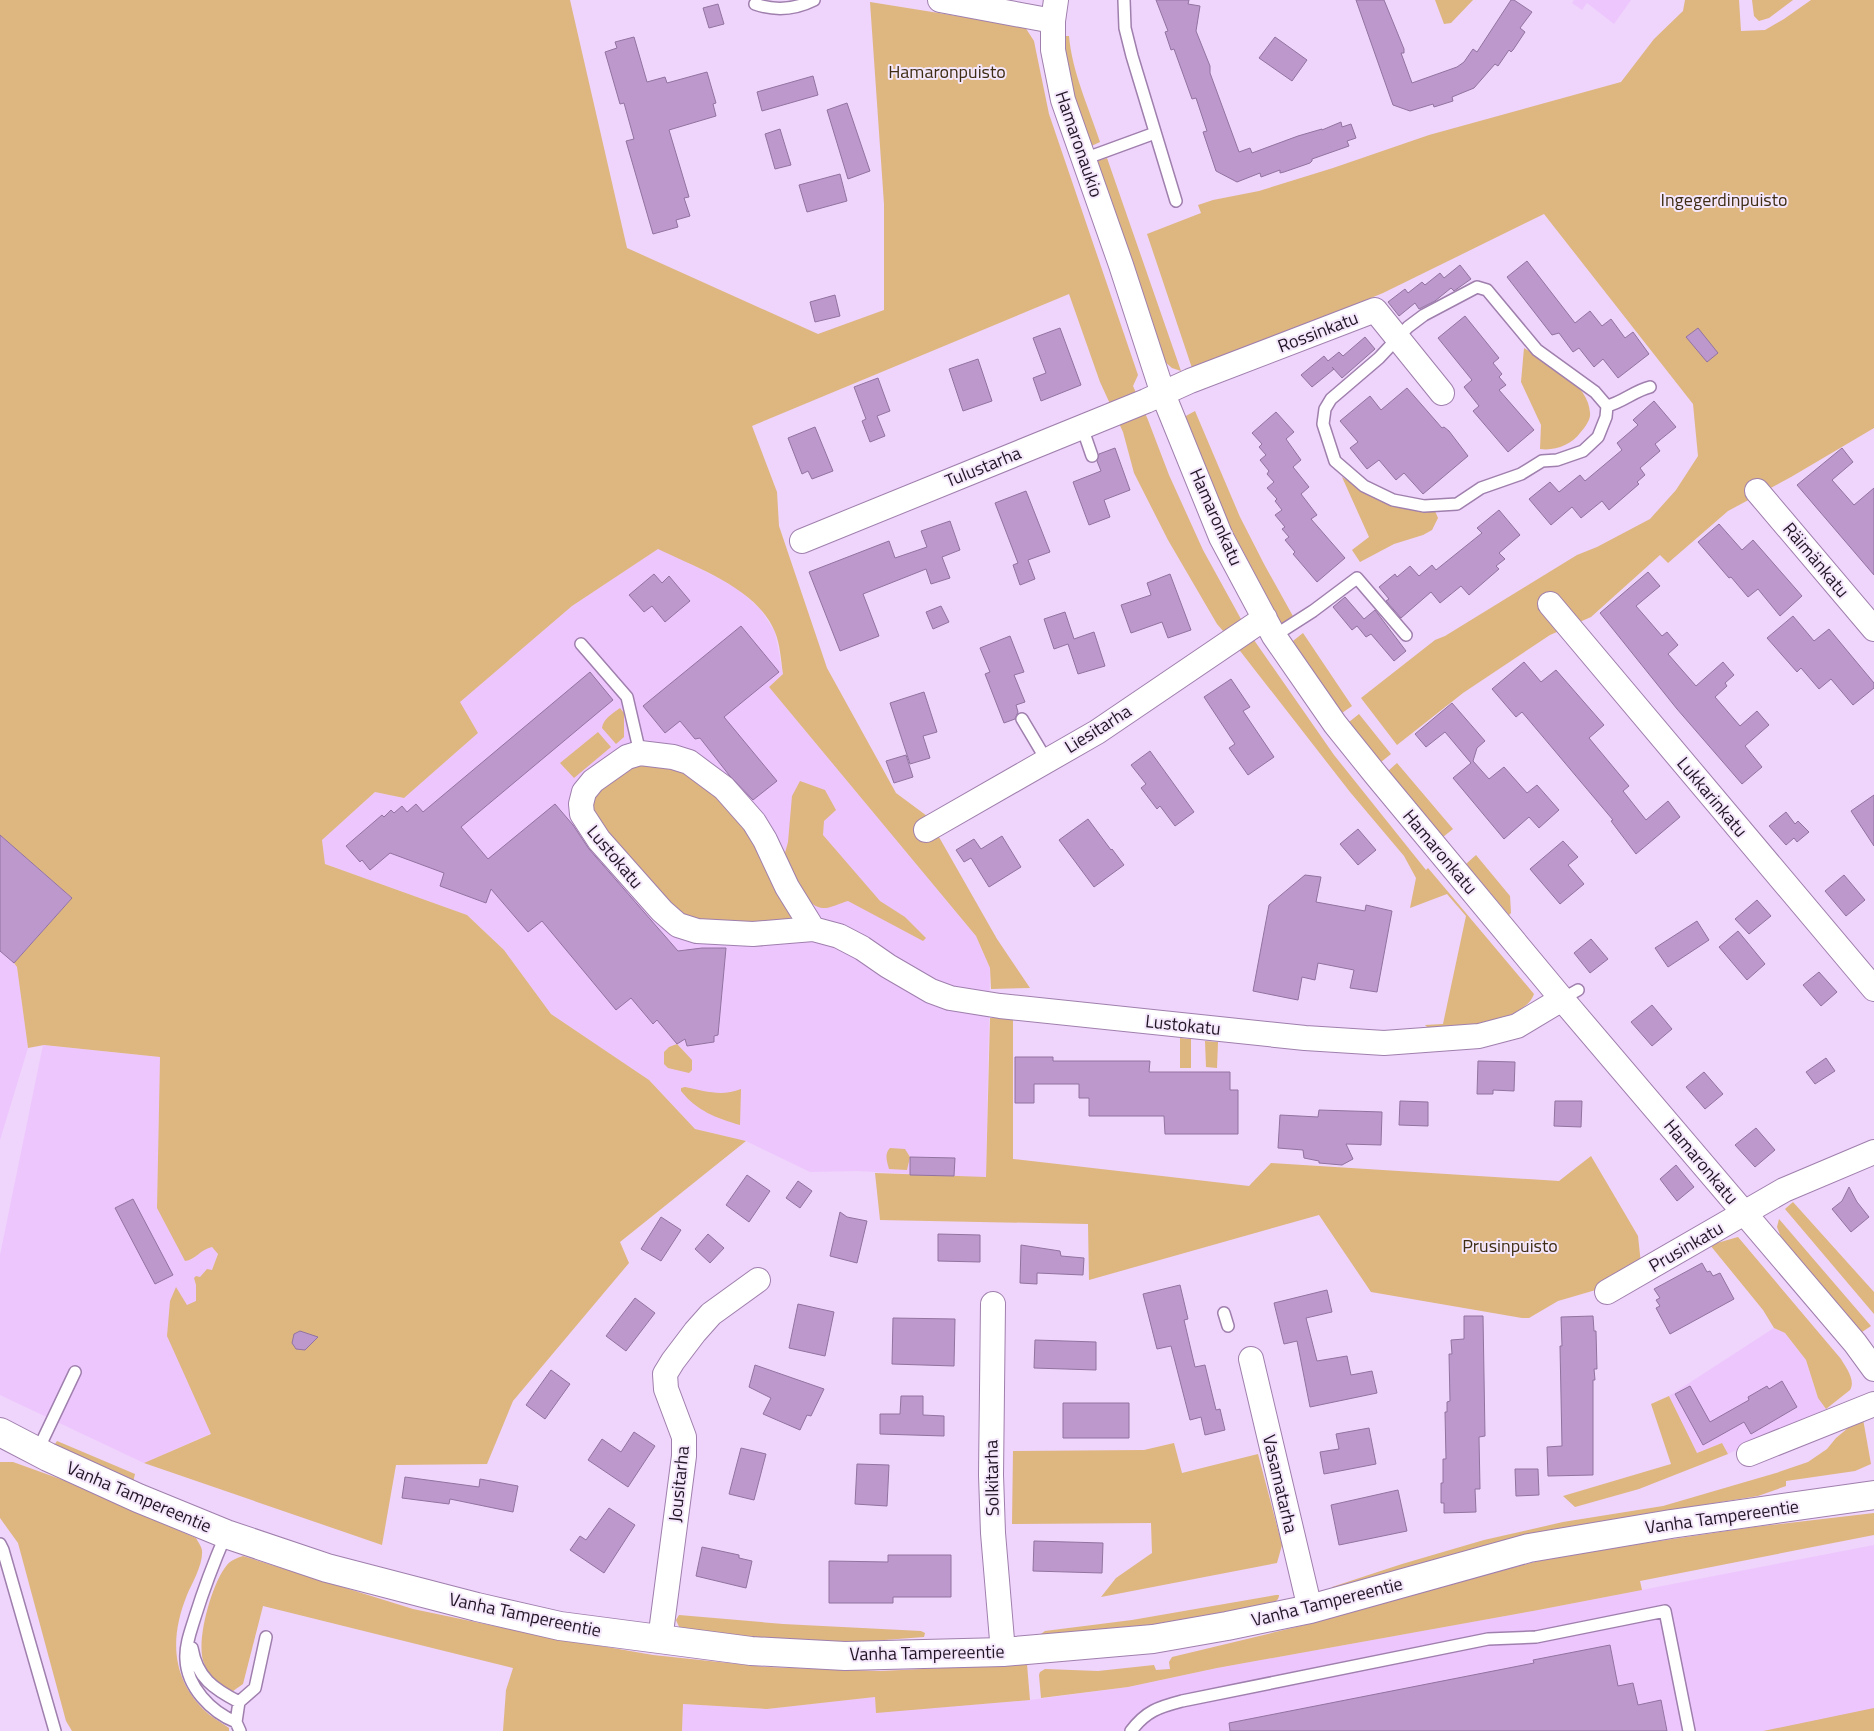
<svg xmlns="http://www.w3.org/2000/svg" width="1874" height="1731" font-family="'Titillium Web',sans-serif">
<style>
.built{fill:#edc6fe}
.green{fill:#deb67f}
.building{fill:#bd98cd;stroke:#9273a0}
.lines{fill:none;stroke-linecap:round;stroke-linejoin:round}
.service-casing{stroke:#9f7fad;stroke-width:14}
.minor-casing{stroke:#9f7fad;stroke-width:26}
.secondary-casing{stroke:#9f7fad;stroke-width:30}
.service{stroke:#fff;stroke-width:11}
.minor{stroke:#fff;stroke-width:24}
.secondary{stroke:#fff;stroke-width:28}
.labels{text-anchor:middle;stroke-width:4;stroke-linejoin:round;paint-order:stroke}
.park-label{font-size:18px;fill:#3e2d14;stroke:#f5e7fb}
.street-label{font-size:18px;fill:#211526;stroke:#f5e7fb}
</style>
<rect width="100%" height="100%" fill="#efd4fb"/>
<path class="built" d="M1574,0H1631L1614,24L1587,3L1582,10L1572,3Z
M659,548L736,587L761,610L775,632L783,674L769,687L976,936L990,968L986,1178L857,1171L810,1172L746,1141L695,1129L649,1080L551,1014L504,950L467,915L325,864L322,840L375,792L404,798L478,733L459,702L572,606Z
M0,835L72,898L14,963L17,966L28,1048L0,1140Z
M43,1045L160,1057L157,1208L191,1260L206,1248L212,1247L218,1253L212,1270L200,1277L196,1285V1301L283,1402L144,1463L0,1395V1255Z
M1774,1328L1785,1333L1806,1360L1818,1398L1826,1409L1728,1454L1722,1443L1697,1453L1669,1396Z
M1874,1545V1731H682L683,1704L767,1709L875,1697L876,1712L1030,1700L1128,1687L1217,1668L1533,1611Z"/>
<path class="green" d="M0,0H570L627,248L818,334L884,310V204L870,2L1025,27L1034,41L1036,51L1049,114L1138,375L1133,386L1148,420L1169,475L1203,550L1247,630L1334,755L1426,870L1428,868L1534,994C1528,1013 1491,1023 1473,1026C1459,1029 1444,1028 1429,1029L1425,1025L1443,1024L1466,916L1447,894L1410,908L1416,878L1404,856L1350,792L1237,647L1217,624L1168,540L1134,473L1123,432L1100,382L1069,294L752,426L777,492L779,526L827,668L896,793L927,816L997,939L1030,988L991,989L990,968L976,936L769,687L783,674C781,660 780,644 775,632C758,589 697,568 658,549L572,606L460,702L478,733L404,798L375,792L322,840L325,864L467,915L504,950L551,1014L649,1080L695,1129L746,1141L620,1242L629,1263L513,1401L487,1464L396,1465L382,1545L144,1463L211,1434L167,1336L170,1301L176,1287L187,1305L196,1301V1285L194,1278L196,1276L200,1277L207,1269L212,1270L218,1254L212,1247C201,1249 195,1260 185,1261L157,1208L160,1057L44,1045L28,1048L17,967L14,963L72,898L0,835Z
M1435,0H1473L1451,23L1444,24Z
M1685,0H1739L1741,31L1765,30L1784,19L1811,0H1874V428L1791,477L1728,511L1668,563L1660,555L1591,617L1550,635L1463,693L1397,745L1361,698L1435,640L1445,636L1577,555L1597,547L1650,519L1676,490L1698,456L1693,404L1544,214L1383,293L1193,371L1147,234L1201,213L1198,205L1213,200L1259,191L1333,168L1429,135L1621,82L1654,39L1683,11Z
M1752,0H1793L1769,18L1759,21L1754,16Z
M1064,36H1069C1072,72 1089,108 1100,142L1087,148C1075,112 1064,74 1064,36Z
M1107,158L1181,371L1172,368L1164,361L1094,162Z
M1524,348C1547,363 1589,383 1590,413C1591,420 1584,428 1580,433C1571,445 1555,451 1540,449L1541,425L1521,382Z
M1195,411L1240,517L1264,564L1294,618L1282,625L1227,521L1184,417Z
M1342,477L1381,501L1416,508L1432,509L1435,511L1438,518L1432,530L1423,535L1394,544L1360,562L1352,550L1369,537Z
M1303,633L1352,706L1342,713L1293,641Z
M620,708L624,713V737L616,744L602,728C603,719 613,713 620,708Z
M1359,714L1391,754L1381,762L1349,722Z
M598,732L611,747L574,778L560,763Z
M645,759L701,777L750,829L795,923C755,923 714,927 676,912L593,818V795L598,787Z
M1397,763L1453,829L1443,837L1387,772Z
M800,781L825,790L836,810L824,821L823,835L880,901L905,917L926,938L923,941L848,901C840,903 830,909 822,908C805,906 791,874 783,860L788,842L792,796Z
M1476,855L1510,896L1511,913L1509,915L1466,864Z
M990,1018H1013V1159L1249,1186L1271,1163L1559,1181L1591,1156L1638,1236L1641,1264L1599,1289L1558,1301L1529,1318H1522L1371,1292L1319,1215L1089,1280L1088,1224L880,1220L875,1173L986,1177Z
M1180,1038L1191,1039V1068H1180Z
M1205,1041L1218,1042L1217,1068L1206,1067Z
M677,1044L692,1060V1070L689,1073L668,1068L664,1064V1052L669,1047Z
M685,1087C705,1091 721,1097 741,1089L740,1125C716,1118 697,1111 681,1091V1088Z
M890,1148L905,1149L910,1157L907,1170L889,1169C887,1162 884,1154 890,1148Z
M1793,1202L1874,1292V1314L1785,1209Z
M1779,1219L1871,1326L1862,1332L1782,1240L1777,1227Z
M1738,1237L1841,1359C1846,1368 1856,1380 1850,1390L1826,1409L1818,1398L1806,1360L1785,1333L1774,1328L1763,1310L1710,1245Z
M1669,1396L1697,1453L1722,1443L1728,1454L1639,1489L1575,1507L1563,1496L1671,1464L1651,1404Z
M1863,1419L1871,1464L1855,1471L1786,1481V1486L1758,1496L1561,1528L1487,1545L1334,1589L1332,1587L1402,1564L1484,1540L1563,1522L1663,1506L1776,1473L1808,1462L1827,1449L1836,1438L1854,1423Z
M57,1441L135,1474L133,1482L57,1447L55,1444Z
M1174,1443L1182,1473L1258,1454L1282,1545L1277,1563L1101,1597L1116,1578L1152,1553L1151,1523L1012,1524L1013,1451L1144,1450Z
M0,1462H13L63,1480L196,1538C198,1542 202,1547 202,1551C203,1565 192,1583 187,1595C170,1637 171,1677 204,1710C211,1717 221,1722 229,1728V1731H72L66,1721L18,1543L0,1518Z
M1874,1513V1535L1640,1581L1642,1590L1533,1611L1217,1668L1128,1687L1041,1698L1039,1675L1040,1672L1045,1669L1098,1671L1154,1665L1156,1670L1170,1669L1169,1662L1172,1657L1313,1623L1418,1592L1558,1556L1754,1527Z
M243,1556L413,1609L538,1635L653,1655L767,1667L880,1671L1027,1664L1030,1700L876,1713L875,1697L767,1709L683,1704L682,1731H503L506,1690L513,1668L263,1606L243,1684L233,1691C217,1685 210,1680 204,1663C195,1643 212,1582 227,1565C231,1560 237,1558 243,1556Z
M1276,1595H1279C1279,1601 1273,1603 1269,1605C1193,1621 1116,1635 1038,1636L1045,1631L1132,1620Z
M679,1615L783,1624L921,1631L925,1633L924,1637L871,1641L835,1642L689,1634L680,1629L676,1620Z
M1874,1708V1731H1763Z"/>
<path class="building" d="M1156,0H1189L1188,4L1200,6L1196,31L1210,66V73L1239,152L1250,148L1252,153L1298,136L1322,129V130L1341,122L1342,127L1351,124L1356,138L1347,141L1349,146L1312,159V161L1310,163L1284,172L1280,173V170L1261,177L1260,173L1237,182L1216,171L1203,132L1207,131L1196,98L1192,99L1174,49L1171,50L1165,32L1168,31Z
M1356,0H1384L1404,49V53H1401L1412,83L1457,67L1464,62L1473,49L1477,52L1511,0H1514L1532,12L1520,28L1525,32L1513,50L1511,52L1509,50L1498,66L1495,64L1474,88L1452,97L1453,101L1434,107L1433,104L1410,111L1393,105Z
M718,4L724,24L709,28L703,8Z
M634,37L647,82L665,77L667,83L707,72L716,103L713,104L716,116L669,130L689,197L684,198L690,216L676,220L678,227L653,234L626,141L634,139L624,103L620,104L605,52L617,48L615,42Z
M1275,37L1307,60L1292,81L1259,58Z
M813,76L818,95L762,111L757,92Z
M847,103L870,171L848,179L827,110Z
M780,129L791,165L775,169L765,134Z
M840,174L847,201L807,212L799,185Z
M1527,261L1575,323L1590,311L1602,326L1611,319L1625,338L1633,332L1649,354L1618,378L1603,359L1594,367L1579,348L1573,352L1559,333L1552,335L1507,277Z
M1460,265L1471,279L1454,291L1451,288L1435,301L1419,309L1415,303L1399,316L1388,302L1405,289L1408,293L1422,282L1425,285L1440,273L1444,278Z
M835,295L840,316L815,322L810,302Z
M1465,316L1499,358L1493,363L1502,374L1499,377L1506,385L1499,390L1534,430L1508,452L1473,411L1479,406L1464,387L1472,380L1438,338Z
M1060,328L1081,385L1041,401L1033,378L1046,373L1033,338Z
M1698,328L1718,353L1707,362L1686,337Z
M1365,337L1375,349L1342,378L1332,367L1334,369L1312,387L1301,375L1324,356L1328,361L1339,352L1343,356Z
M978,359L992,401L963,411L949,369Z
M878,378L890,411L877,416L885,436L870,442L862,421L866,419L854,387Z
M1407,388L1442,428L1444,427L1449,431L1468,456L1423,494L1404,473L1396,480L1379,460L1367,469L1350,448L1358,442L1340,421L1370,396L1381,410Z
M1654,401L1676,427L1655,444L1660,451L1640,468L1645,475L1637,482L1639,484L1609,510L1602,501L1581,518L1572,507L1551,525L1529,499L1550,482L1559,492L1580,475L1585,481L1622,450L1617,443L1638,425L1633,420Z
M1276,412L1294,432L1286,439L1301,460L1293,467L1309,487L1301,494L1317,515L1311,519L1345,558L1317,582L1293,554L1295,552L1285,540L1289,537L1282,529L1285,527L1275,515L1282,510L1275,501L1277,499L1267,488L1274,482L1267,474L1269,471L1260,460L1266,455L1259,447L1262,444L1252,433Z
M815,427L833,471L812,479L808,471L802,474L788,438Z
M1115,448L1130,490L1104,500L1110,517L1089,525L1073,482L1101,471L1097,461L1099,454Z
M1842,448L1853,462L1832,480L1854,505L1874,488V575L1797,485Z
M1026,491L1050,552L1028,560L1035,579L1020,585L1013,565L1018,563L995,503Z
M1499,510L1520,535L1499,553L1505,559L1496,566L1499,569L1469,595L1461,586L1440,603L1431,592L1401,618L1386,601L1389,599L1379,587L1395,574L1397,577L1410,566L1419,576L1432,565L1436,570L1482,533L1477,528Z
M950,521L960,550L942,557L950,578L931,584L926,569L863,594L879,636L840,651L809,572L889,541L895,558L927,547L921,531Z
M1719,524L1742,550L1753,540L1802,596L1780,616L1758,589L1748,597L1731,577L1729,578L1698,542Z
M1648,572L1660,586L1636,606L1662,636L1667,632L1678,645L1668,654L1696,686L1723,662L1734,675L1725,683L1727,686L1715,697L1740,726L1757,711L1769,725L1745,746L1762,767L1742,784L1677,709L1600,613Z
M654,574L662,583L669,576L690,601L665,622L652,606L644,612L629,595Z
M1170,574L1191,630L1168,638L1162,622L1131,633L1121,605L1151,595L1147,583Z
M1345,597L1364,619L1375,610L1406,651L1394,661L1371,634L1366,637L1357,626L1352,630L1333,607Z
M941,606L949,622L933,629L926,612Z
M1065,612L1074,639L1094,632L1105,666L1078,674L1068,644L1054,649L1044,619Z
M1793,616L1814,641L1829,629L1874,683V688L1853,705L1831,679L1819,689L1801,668L1797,672L1767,638Z
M741,626L779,672L724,717L777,781L753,800L729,775L700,738L695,739L680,721L665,733L643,706Z
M1010,636L1024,672L1014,675L1025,702L1016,705L1018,712L1015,719L1004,723L985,674L990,672L980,648Z
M1524,662L1541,682L1556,670L1604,725L1589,738L1629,786L1623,791L1646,820L1668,801L1680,817L1636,854L1611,821L1613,820L1522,712L1516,717L1492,689Z
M590,672L613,700L461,827L488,859L555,804L573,825L589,849L678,951L702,948H726L718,1035L714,1036V1042L687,1046L685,1039L677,1044L657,1020L653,1024L631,998L616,1010L542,921L528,932L491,889L486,903L440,886L444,873L390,853L370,870L362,860L360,862L346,846L382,815L384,817L391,810L394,813L402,806L407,812L416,804L423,812Z
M1231,679L1250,707L1243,711L1274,757L1248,775L1229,748L1235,744L1204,697Z
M924,692L937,732L923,736L930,758L910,764L890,703Z
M1452,703L1485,741L1477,748L1473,761L1489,779L1504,767L1527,793L1537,785L1559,810L1539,828L1529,817L1504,839L1453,778L1471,763L1445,732L1426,747L1415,734Z
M1150,751L1194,812L1175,826L1160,806L1157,809L1141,788L1146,784L1131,765Z
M906,755L913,777L894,783L886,761Z
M1874,795V846L1851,811Z
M1786,812L1795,824L1798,821L1809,832L1797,842L1794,838L1786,845L1769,826Z
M1088,819L1111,850L1112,849L1124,865L1094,887L1059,840Z
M1358,829L1376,850L1358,865L1340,844Z
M0,835L72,898L14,963L0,951Z
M1002,836L1021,867L989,887L971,858L964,862L956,850L974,839L981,849Z
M1563,841L1578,857L1568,865L1584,884L1560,904L1530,869Z
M1305,875L1321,877L1316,902L1365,911L1366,905L1392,911L1377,992L1350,988L1354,970L1318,963L1315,980L1302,977L1298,1000L1253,991L1269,905Z
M1844,875L1865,900L1846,916L1825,891Z
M1757,900L1771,916L1749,934L1735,919Z
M1697,921L1709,940L1668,967L1655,948Z
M1738,931L1765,964L1747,980L1719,947Z
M1591,939L1608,959L1590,973L1574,953Z
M1819,972L1837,992L1821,1006L1803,985Z
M1652,1005L1672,1029L1652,1046L1631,1022Z
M1015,1057H1053V1061H1150L1149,1072H1230V1090H1238V1134H1165L1164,1116H1089V1098H1079V1084H1034V1103H1015Z
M1826,1058L1835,1071L1815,1084L1806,1072Z
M1478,1061L1515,1062L1514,1091L1493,1090V1094H1477Z
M1704,1072L1723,1094L1705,1109L1686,1087Z
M1400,1101L1428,1102V1126L1399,1125Z
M1555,1101H1582L1581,1127L1554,1126Z
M1319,1110L1382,1112L1381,1145L1346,1144L1353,1159L1342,1165L1319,1163V1161L1304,1158L1303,1150L1278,1148L1280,1115L1318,1117Z
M1756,1128L1775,1150L1755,1167L1735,1145Z
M910,1157L955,1158L954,1176L910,1175Z
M1676,1165L1694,1187L1677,1201L1660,1179Z
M747,1175L770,1191L749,1222L726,1205Z
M798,1181L812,1191L800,1208L786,1198Z
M1849,1187L1857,1202L1869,1217L1851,1232L1832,1209L1842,1201Z
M133,1199L173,1275L155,1284L115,1208Z
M840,1212L847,1217L867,1221L857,1263L830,1256Z
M661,1217L681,1230L661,1261L641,1249Z
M708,1234L724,1248L710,1263L695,1249Z
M938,1234L980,1235V1262L938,1261Z
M1021,1245L1060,1251L1061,1256L1084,1258L1083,1275L1037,1273V1284L1020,1283Z
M1702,1263L1707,1272L1710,1271L1713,1276L1720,1273L1734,1299L1670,1334L1656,1308L1660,1306L1656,1300L1660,1298L1654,1289Z
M1180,1285L1188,1319L1184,1320L1195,1367L1205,1365L1216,1410L1220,1409L1225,1430L1205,1435L1201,1417L1190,1420L1171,1346L1157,1349L1143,1294Z
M1327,1290L1332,1312L1306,1318L1317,1361L1347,1356L1351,1375L1372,1371L1377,1393L1310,1407L1297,1341L1284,1344L1274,1303Z
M635,1298L655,1313L626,1351L606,1336Z
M798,1304L834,1312L825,1356L789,1348Z
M1464,1316H1483L1485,1436L1479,1437L1480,1489H1475L1476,1512L1444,1513V1503H1441V1483H1443V1459H1446L1445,1412H1447V1402L1450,1401L1449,1354H1452L1451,1340L1464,1339Z
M1593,1316L1594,1331H1596L1597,1369H1594L1595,1380H1593V1475L1548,1476L1547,1447L1562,1446L1560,1346H1562L1561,1317Z
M893,1318L955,1319L954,1366L892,1364Z
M300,1331L318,1337L305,1350L296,1349L292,1343L294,1334Z
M1035,1340L1096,1342V1370L1034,1368Z
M755,1365L824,1389L811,1416L807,1415L800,1430L763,1414L771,1398L749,1387Z
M551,1370L570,1384L545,1419L526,1405Z
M1782,1381L1797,1407L1751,1434L1744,1422L1703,1445L1675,1394L1690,1386L1710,1422L1749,1400L1748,1397L1767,1386L1769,1389Z
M901,1396H923V1415L944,1416V1436L880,1434V1414H900Z
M1063,1403H1129V1438H1063Z
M1369,1428L1376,1464L1324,1474L1320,1452L1339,1449L1336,1434Z
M634,1432L655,1446L628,1487L588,1460L602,1439L621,1452Z
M741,1448L766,1454L754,1500L729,1494Z
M857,1464L889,1465L887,1506L855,1504Z
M1515,1469H1538L1539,1495L1516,1496Z
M405,1477L479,1487L480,1479L518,1486L513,1512L450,1499L449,1504L402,1498Z
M1398,1490L1407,1531L1339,1545L1331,1505Z
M609,1508L635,1525L604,1573L570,1550L580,1536L586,1540Z
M1034,1541L1103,1543L1102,1573L1033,1571Z
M702,1547L739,1555V1558L752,1561L746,1588L696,1576Z
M888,1555H951V1597H893V1603H829V1561L888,1562Z
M1610,1645L1618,1686L1633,1683L1638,1705L1661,1700L1667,1731H1230L1229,1723L1534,1663L1533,1660Z"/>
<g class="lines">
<g class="service-casing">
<path id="service" d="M1124,0L1125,28L1132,56L1176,201
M755,4C775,11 794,10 814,0
M1084,159L1155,133
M1477,287L1487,290L1537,350L1595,392L1607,406L1606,417L1598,437L1583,451L1557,460L1542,461L1521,474L1481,488L1457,504L1424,506L1393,500L1364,486L1335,461L1323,424L1325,409L1331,399L1379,358L1408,327L1424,315Z
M1607,406C1623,402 1634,391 1650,387
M1082,427L1092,456
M1274,636L1313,611L1357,578L1406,635
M581,644L627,697L640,753
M1022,719L1047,761
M1562,999L1578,990
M1224,1313L1228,1326
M37,1452L75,1372
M226,1534C214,1562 204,1588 195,1617C191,1630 185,1645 186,1659C187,1687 211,1712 236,1722
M0,1544L3,1550L55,1731
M192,1648C197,1678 214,1689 239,1702
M240,1731L236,1722L239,1702L255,1688L266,1637
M1131,1731C1146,1711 1159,1707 1182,1701L1488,1639L1536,1637L1665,1611L1689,1731"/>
</g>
<g class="minor-casing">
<path id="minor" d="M940,0L1053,21
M1056,0L1053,21V50L1063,100L1121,265L1163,394L1221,537L1274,636L1335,724L1376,775L1562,999L1855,1343L1874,1369
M1757,491L1874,629
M802,541L1146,401L1190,381L1375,310L1442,393
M1550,604L1874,989
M640,753L673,757L689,762L724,788L754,822L765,840L787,887L813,929L753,934L697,931L678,925L662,911L599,840L582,814L581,804L584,792L593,781L627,757Z
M926,830L1097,732L1265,618
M813,929L839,936L862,948L888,966L931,991L950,998L1000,1006L1305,1038L1384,1043L1479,1036L1517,1026L1562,999
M1607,1292L1784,1190L1874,1152
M993,1304L991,1475L993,1533L1003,1652
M1251,1359L1310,1609
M1749,1454L1874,1404
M660,1640L684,1456V1437L666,1389L665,1374L673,1361L695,1332L711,1314L758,1280"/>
</g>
<g class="secondary-casing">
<path id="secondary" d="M0,1432L48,1457L138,1498L226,1534L327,1568L477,1607L560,1626L751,1651L845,1656L1003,1652L1153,1639L1227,1626L1310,1609L1529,1548L1671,1524L1874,1495"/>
</g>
<use href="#service" class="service"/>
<use href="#minor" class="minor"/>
<use href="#secondary" class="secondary"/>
</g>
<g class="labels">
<g class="park-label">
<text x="947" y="78">Hamaronpuisto</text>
<text x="1724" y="206">Ingegerdinpuisto</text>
<text x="1510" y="1252">Prusinpuisto</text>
</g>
<g class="street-label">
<text transform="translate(1079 144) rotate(71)" y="6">Hamaronaukio</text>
<text transform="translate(1318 332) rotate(-21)" y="6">Rossinkatu</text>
<text transform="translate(983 467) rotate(-22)" y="6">Tulustarha</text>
<text transform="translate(1216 517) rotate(66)" y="6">Hamaronkatu</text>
<text transform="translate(1816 560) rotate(50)" y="6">Räimänkatu</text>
<text transform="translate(1098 729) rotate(-32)" y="6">Liesitarha</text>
<text transform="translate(1712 797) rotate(50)" y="6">Lukkarinkatu</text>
<text transform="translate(1440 852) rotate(50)" y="6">Hamaronkatu</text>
<text transform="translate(615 857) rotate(50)" y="6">Lustokatu</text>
<text transform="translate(1183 1025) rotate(6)" y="6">Lustokatu</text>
<text transform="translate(1701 1162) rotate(50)" y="6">Hamaronkatu</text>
<text transform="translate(1686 1247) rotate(-30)" y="6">Prusinkatu</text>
<text transform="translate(992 1478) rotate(-91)" y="6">Solkitarha</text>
<text transform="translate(679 1484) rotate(-84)" y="6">Jousitarha</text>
<text transform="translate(1280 1484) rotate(77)" y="6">Vasamatarha</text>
<text transform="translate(139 1497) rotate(23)" y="6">Vanha Tampereentie</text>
<text transform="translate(1722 1517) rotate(-8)" y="6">Vanha Tampereentie</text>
<text transform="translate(1327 1602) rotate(-14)" y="6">Vanha Tampereentie</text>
<text transform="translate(525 1615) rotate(12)" y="6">Vanha Tampereentie</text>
<text transform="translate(927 1653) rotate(-1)" y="6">Vanha Tampereentie</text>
</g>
</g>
</svg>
